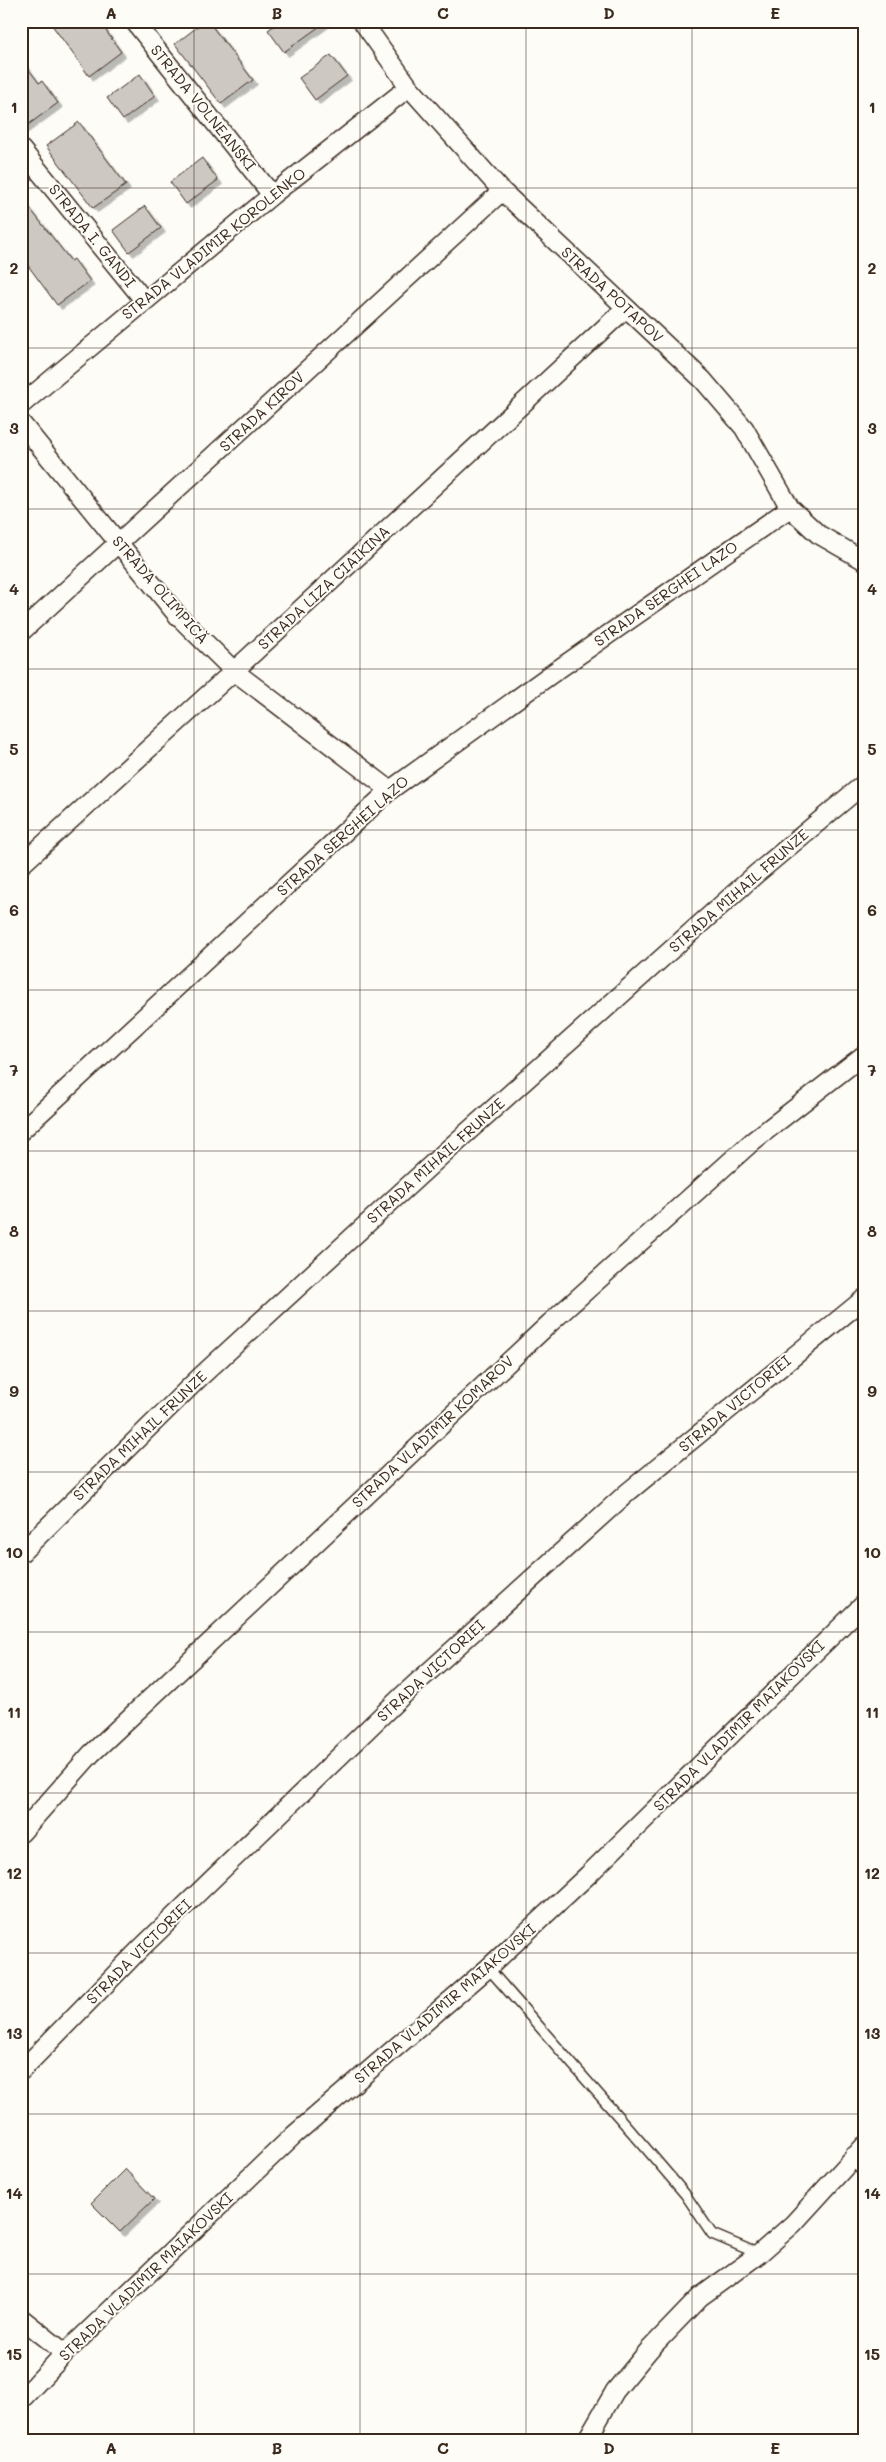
<svg xmlns="http://www.w3.org/2000/svg" width="886" height="2462" font-family="Mali,sans-serif">
<style>
.building{fill:#cdc8c2;stroke:#3b2a1e;filter:url(#shadow)}
.lines{fill:none;stroke-linecap:round;stroke-linejoin:round}
.lane-casing{stroke:#3b2a1e;stroke-width:12}
.street-casing{stroke:#3b2a1e;stroke-width:21}
.lane{stroke:#fdfcf7;stroke-width:9}
.street{stroke:#fdfcf7;stroke-width:18}
.grid{fill:none;stroke:#3b2a1e;stroke-width:1;stroke-opacity:0.55}
.labels{text-anchor:middle;stroke-width:4;stroke-linejoin:round;paint-order:stroke}
.street-label{font-size:15px;fill:#3b2a1e;stroke:#fdfcf7}
.neatline{fill:none;stroke:#3b2a1e;stroke-width:2}
.grid-label{font-size:16px;text-anchor:middle;font-weight:bold;fill:#3b2a1e}
</style>
<defs>
<filter id="shadow"><feDropShadow dx="4.5" dy="4.5" stdDeviation="0" flood-color="#0004"/></filter>
</defs>
<rect width="100%" height="100%" fill="#fdfcf7"/>
<filter id="ink" filterUnits="userSpaceOnUse"><feTurbulence type="fractalNoise" baseFrequency=".02" numOctaves="2"/><feDisplacementMap in="SourceGraphic" scale="10" xChannelSelector="R" yChannelSelector="G"/><feConvolveMatrix kernelMatrix="1 2 1 2 8 2 1 2 1" color-interpolation-filters="sRGB"/></filter>
<g filter="url(#ink)">
<path class="building" d="M49,21H99L121,52L89,76Z
M205,21H208L253,80L221,104L175,44Z
M281,21H327L284,52L268,30Z
M331,55L347,76L315,100L299,78Z
M21,59L39,83L42,81L58,103L21,130Z
M140,74L155,96L123,120L107,98Z
M79,122L126,185L93,208L46,146Z
M202,158L218,180L186,204L170,182Z
M21,197L71,261L74,259L90,281L57,305L21,256Z
M145,206L161,228L129,252L113,230Z
M125,2169L154,2199L120,2232L91,2203Z"/>
<g class="lines">
<g class="lane-casing">
<path id="lane" d="M488,1968L644,2146L685,2194L712,2234L759,2254"/>
</g>
<g class="street-casing">
<path id="street" d="M134,21L272,195
M362,21L409,87L502,191L703,380L744,428L790,508L818,534L865,561
M21,149L144,300
M21,405L272,195L409,87
M21,423L178,616L234,671L390,790
M21,632L502,191
M21,865L234,671L625,309
M21,1131L390,790L550,675L790,508
M21,1553L200,1377L444,1153L756,874L865,783
M21,1833L91,1754L550,1323L753,1141L865,1054
M21,2071L140,1949L402,1696L628,1492L865,1298
M854,2156L865,2168
M21,2318L65,2353
M21,2400L65,2353L294,2135L488,1968L588,1875L865,1603
M586,2441L615,2391L649,2350L700,2297L759,2254L793,2224L865,2145"/>
</g>
<use href="#lane" class="lane"/>
<use href="#street" class="street"/>
</g>
</g>
<path class="grid" d="M194,21V2441M360,21V2441M526,21V2441M692,21V2441M21,188H865M21,348H865M21,509H865M21,669H865M21,830H865M21,990H865M21,1151H865M21,1311H865M21,1472H865M21,1632H865M21,1793H865M21,1953H865M21,2114H865M21,2274H865"/>
<g class="labels">
<g class="street-label">
<text transform="translate(203 108) rotate(51)" y="5">STRADA VOLNEANSKI</text>
<text transform="translate(92 236) rotate(51)" y="5">STRADA I. GANDI</text>
<text transform="translate(214 244) rotate(-39)" y="5">STRADA VLADIMIR KOROLENKO</text>
<text transform="translate(612 295) rotate(43)" y="5">STRADA POTAPOV</text>
<text transform="translate(262 412) rotate(-43)" y="5">STRADA KIROV</text>
<text transform="translate(324 588) rotate(-43)" y="5">STRADA LIZA CIAIKINA</text>
<text transform="translate(160 590) rotate(49)" y="5">STRADA OLIMPICĂ</text>
<text transform="translate(666 594) rotate(-35)" y="5">STRADA SERGHEI LAZO</text>
<text transform="translate(343 836) rotate(-42)" y="5">STRADA SERGHEI LAZO</text>
<text transform="translate(739 891) rotate(-41)" y="5">STRADA MIHAIL FRUNZE</text>
<text transform="translate(436 1161) rotate(-42)" y="5">STRADA MIHAIL FRUNZE</text>
<text transform="translate(735 1404) rotate(-40)" y="5">STRADA VICTORIEI</text>
<text transform="translate(433 1432) rotate(-43)" y="5">STRADA VLADIMIR KOMAROV</text>
<text transform="translate(140 1436) rotate(-44)" y="5">STRADA MIHAIL FRUNZE</text>
<text transform="translate(431 1671) rotate(-43)" y="5">STRADA VICTORIEI</text>
<text transform="translate(739 1726) rotate(-45)" y="5">STRADA VLADIMIR MAIAKOVSKI</text>
<text transform="translate(139 1952) rotate(-45)" y="5">STRADA VICTORIEI</text>
<text transform="translate(445 2004) rotate(-41)" y="5">STRADA VLADIMIR MAIAKOVSKI</text>
<text transform="translate(146 2277) rotate(-44)" y="5">STRADA VLADIMIR MAIAKOVSKI</text>
</g>
</g>
<rect width="886" height="2462" fill="none" stroke="#fdfcf7" stroke-width="55"/>
<rect x="28" y="28" width="830" height="2406" class="neatline"/>
<g class="grid-label">
<text x="111" y="19">A</text>
<text x="277" y="19">B</text>
<text x="443" y="19">C</text>
<text x="609" y="19">D</text>
<text x="775" y="19">E</text>
<text x="14" y="113">1</text>
<text x="872" y="113">1</text>
<text x="14" y="274">2</text>
<text x="872" y="274">2</text>
<text x="14" y="434">3</text>
<text x="872" y="434">3</text>
<text x="14" y="595">4</text>
<text x="872" y="595">4</text>
<text x="14" y="755">5</text>
<text x="872" y="755">5</text>
<text x="14" y="916">6</text>
<text x="872" y="916">6</text>
<text x="14" y="1076">7</text>
<text x="872" y="1076">7</text>
<text x="14" y="1237">8</text>
<text x="872" y="1237">8</text>
<text x="14" y="1397">9</text>
<text x="872" y="1397">9</text>
<text x="14" y="1558">10</text>
<text x="872" y="1558">10</text>
<text x="14" y="1718">11</text>
<text x="872" y="1718">11</text>
<text x="14" y="1879">12</text>
<text x="872" y="1879">12</text>
<text x="14" y="2039">13</text>
<text x="872" y="2039">13</text>
<text x="14" y="2199">14</text>
<text x="872" y="2199">14</text>
<text x="14" y="2360">15</text>
<text x="872" y="2360">15</text>
<text x="111" y="2454">A</text>
<text x="277" y="2454">B</text>
<text x="443" y="2454">C</text>
<text x="609" y="2454">D</text>
<text x="775" y="2454">E</text>
</g>
</svg>
